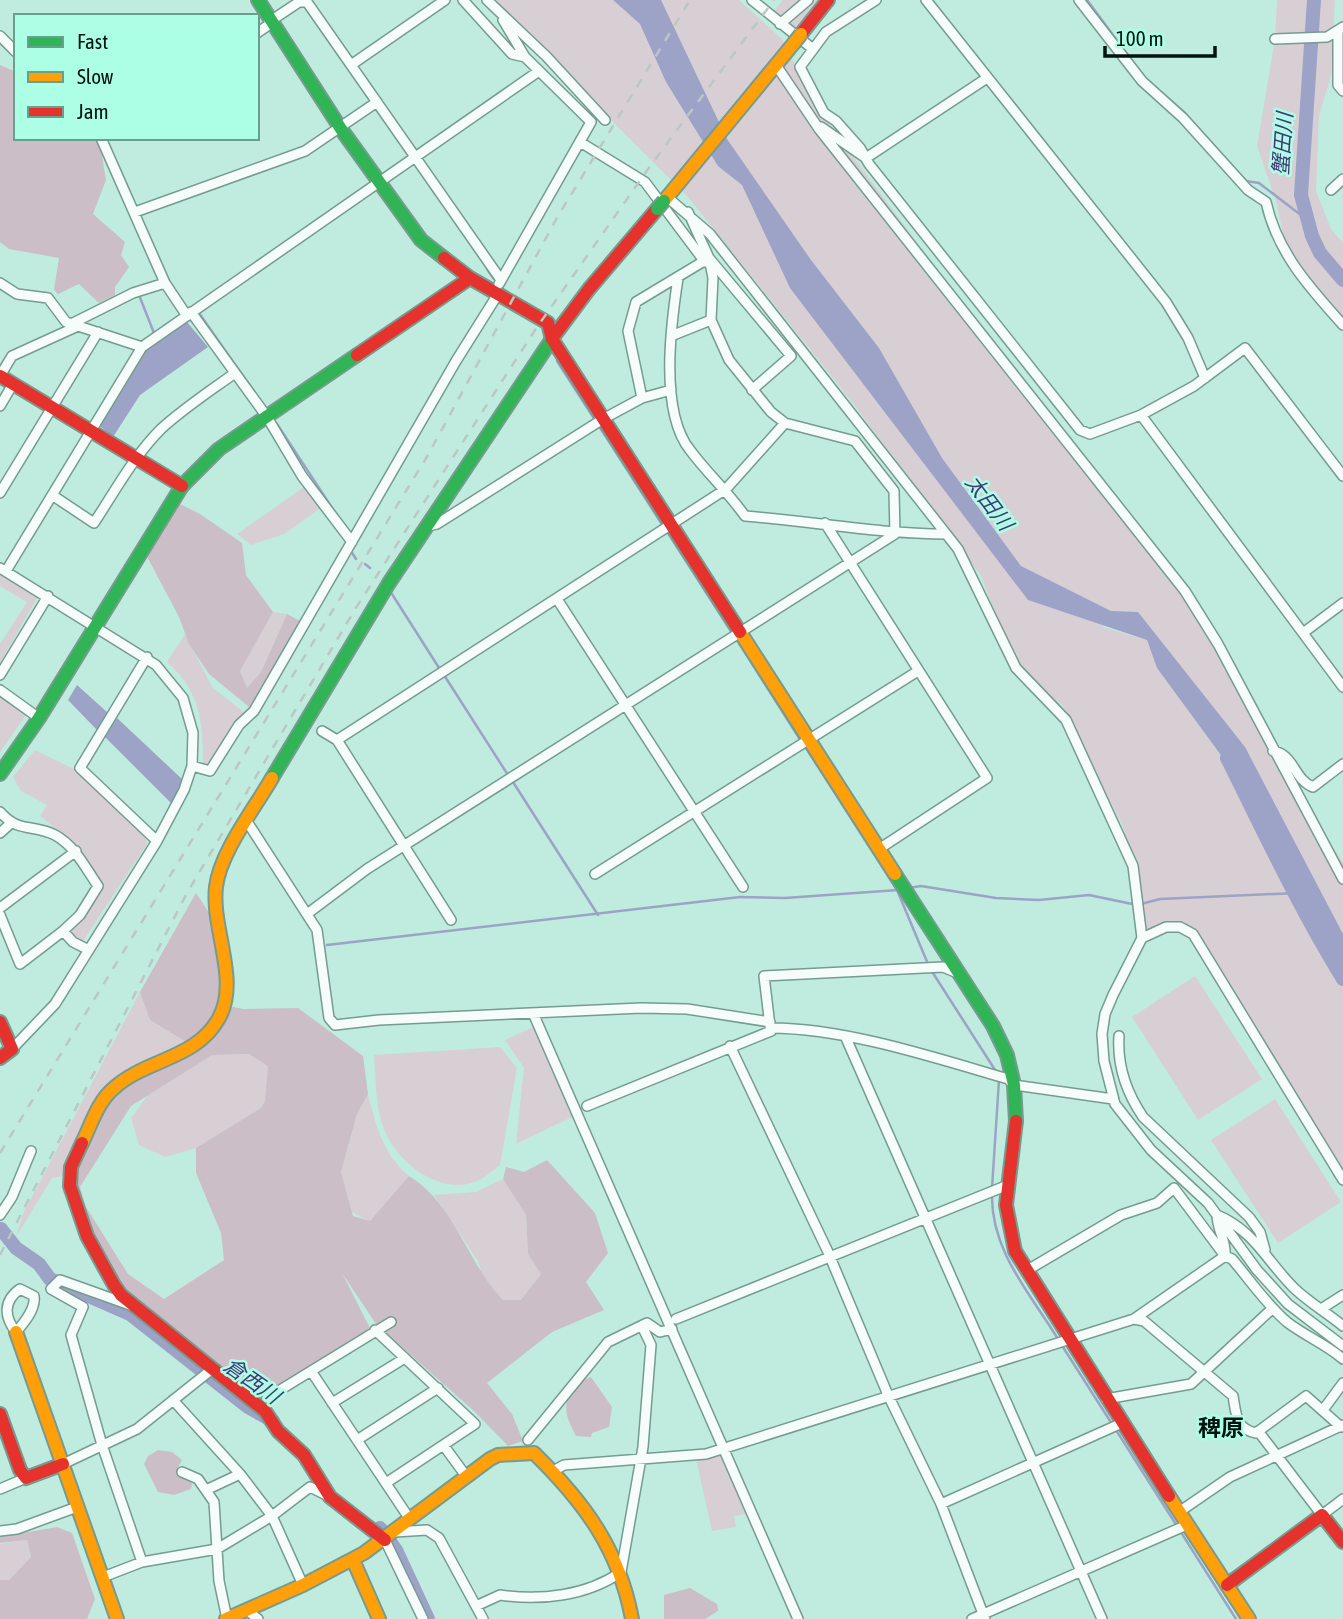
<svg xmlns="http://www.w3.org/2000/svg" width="1343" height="1619" font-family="'Asap Condensed','Noto Sans JP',sans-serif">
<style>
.green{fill:#d8cfd5}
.forest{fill:#ccbec6;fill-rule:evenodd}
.water{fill:#9da3c6}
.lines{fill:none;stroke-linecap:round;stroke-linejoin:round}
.stream{stroke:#9da3c6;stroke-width:2.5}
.river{stroke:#9da3c6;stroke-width:14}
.street-casing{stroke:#769b90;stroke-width:12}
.fast-casing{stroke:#769b90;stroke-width:16}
.slow-casing{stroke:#769b90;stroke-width:16}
.jam-casing{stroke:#769b90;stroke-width:16}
.street{stroke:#f5fcfa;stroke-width:9}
.fast{stroke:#30b455;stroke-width:12}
.slow{stroke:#ff9f0a;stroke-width:12}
.jam{stroke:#e5322d;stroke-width:12}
.rail{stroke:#bcc7c4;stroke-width:2.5;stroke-dasharray:9 9;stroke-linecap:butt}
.fast-bridge-casing{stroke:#769b90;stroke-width:16;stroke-linecap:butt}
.slow-bridge-casing{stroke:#769b90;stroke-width:16;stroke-linecap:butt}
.fast-bridge{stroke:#30b455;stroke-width:12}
.slow-bridge{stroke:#ff9f0a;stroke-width:12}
.labels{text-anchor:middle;stroke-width:5;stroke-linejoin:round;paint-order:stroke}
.water-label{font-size:21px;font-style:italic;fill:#473579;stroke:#acffe5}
.quarter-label{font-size:23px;font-weight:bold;fill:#00130c;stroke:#acffe5}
</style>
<rect width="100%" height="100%" fill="#bfecde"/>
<path class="green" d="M491,0H739L782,39L819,111L1050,421L1205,622L1281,766L1343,863V934L1296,849L1138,612L1102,627L1147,640L1157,668L1234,773L1343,982V1181L1189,929L1141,930L1135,878L1123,827L1063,706L1016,668L981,576L852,402L688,197Z
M783,0H822L796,33L772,13Z
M1277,0H1335L1331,76L1319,116L1316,191L1331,229L1343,243V320L1286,249L1276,201L1257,146L1275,39Z
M304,487L321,508L284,534L251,545L237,534Z
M0,574L38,596L0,663V644L27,602L0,586Z
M273,612L287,614L261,672L247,688L240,671Z
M185,634L212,687L246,714L208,765L203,766C203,723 201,692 167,662Z
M0,696L26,715L0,752Z
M35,750L78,771L145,837L147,844L83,941L73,938L68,930L82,919L102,887L78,847L40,816L47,805L21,791L13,777Z
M1195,976L1262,1079L1198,1120L1132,1017Z
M140,992L150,1020L192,1046L155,1064L69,1175L52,1178L16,1237L24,1212Z
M533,1027L572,1117L516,1144L524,1068L505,1040Z
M500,1047L517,1068L500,1165C493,1170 485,1178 477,1181C443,1196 402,1166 387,1136C375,1113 376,1080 374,1055Z
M249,1054L269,1066L265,1101L261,1108L196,1148L165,1157L139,1145L131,1118L150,1092L212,1055Z
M368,1094C376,1126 383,1154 409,1176L370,1222L352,1212L341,1172L357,1114Z
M1275,1099L1341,1202L1278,1243L1211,1140Z
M503,1179L526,1215L528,1254L541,1274L522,1300H503L484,1281L478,1261L434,1195L476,1192Z
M719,1450L752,1513L734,1516L736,1527L712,1531L695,1455Z
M27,1540L31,1557L9,1580H0V1544Z"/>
<path class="forest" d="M0,65L16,72V138H99L106,180L93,214L125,242L121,255L129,267L115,287V295L99,303L79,284L58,294L54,290L59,258L9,249L0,242Z
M172,500L200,514L242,543L246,575L273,612L240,671L247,688L261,672L287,614L306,624L254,711L209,674L189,644L179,617L142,547Z
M196,893L216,923L225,1005L243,1009L298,1008L363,1056L368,1094L357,1114L341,1172L353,1216L370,1221L409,1176C455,1204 467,1263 503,1300H521L541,1274L528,1254L526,1215L503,1179L506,1167L524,1172L547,1160L595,1213L608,1253L586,1282L604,1310L552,1332L487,1383L512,1414L523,1441L508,1446L475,1412L376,1324L342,1273L372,1332L262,1403L158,1327L110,1277L69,1179L117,1085L191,1045L150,1020L140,992ZM249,1054L268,1066L265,1101L261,1108L196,1148V1173L221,1233L224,1260L164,1299L128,1274L86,1207L80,1187L131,1106L212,1055Z
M591,1377L612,1407L609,1427L592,1433L591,1437L576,1436C564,1413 562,1405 576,1382Z
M158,1450L172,1452L182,1460L177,1469L192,1484L191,1489L174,1495L158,1492L144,1464L148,1456Z
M57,1527L72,1533L95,1599L87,1619H0V1580H9L31,1557L27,1540L0,1543V1537Z
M690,1588L717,1604L718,1611L705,1619H664V1595Z"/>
<path class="water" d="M613,0H661L727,139L811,260L879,348L942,458L1021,566L1111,611L1138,612L1245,747L1343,934V982L1234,773L1157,668L1147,640L1028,600L790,288L742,185L718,166L666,82L640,24Z
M187,322L208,347L140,395L113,437L100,426L146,349Z
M77,685L108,713L97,730L68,700Z
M117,718L183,780L172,804L105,737Z"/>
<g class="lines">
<path class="stream" d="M932,0L990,74
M1087,0L1139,70
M1164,95L1184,112L1246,181L1259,183L1306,219
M1012,101L1064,167
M427,181L434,192
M436,194L483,262
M1143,266L1154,280
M487,269L494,279
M139,295L154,333
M199,313L254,392
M557,361L595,420
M277,424L344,526
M599,426L663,526
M668,533L732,633
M351,551L356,559
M365,564L370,568
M392,594L441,671
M737,640L801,741
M444,675L508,775
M806,748L897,890L928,964
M513,782L598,915
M908,888L921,886L996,898L1039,900L1089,895L1137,905L1160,899L1297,893
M327,945L740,897L785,898L898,890
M931,970L997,1073
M992,1188L999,1080
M992,1195C991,1251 1030,1293 1058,1339
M1061,1344L1112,1424
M1116,1430L1236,1619"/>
<path class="river" d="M1314,0L1301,195L1312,236L1320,253L1343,280
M1227,758C1264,832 1299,908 1343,979
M1,1229L16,1248L39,1264L50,1279L130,1314L248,1407L273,1421
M380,1528L396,1550L428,1619"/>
<g class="street-casing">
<path id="street" d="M463,0L512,54L525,57L591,122L499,284
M487,0L547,57L605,120
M752,0L813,49
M876,0L826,32L800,67L824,113L836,121L860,148L869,164L1080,430L1090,434L1141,415L1343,687
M926,0L1166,302L1188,338L1205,378
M1079,0L1142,81L1183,118L1248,190L1266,202C1277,252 1309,287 1343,325
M503,20L525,57
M269,22L299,2H307L501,280
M780,24L808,0
M1338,31V85L1343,91
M257,33L270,24
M0,36L16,52
M1275,39L1327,37L1343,27
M351,65L445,0
M776,65L819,129L1185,591L1218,644L1343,879
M821,127L866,158L987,78
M101,138L165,283L187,316
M580,142L645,182L705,262
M1331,190L1343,179
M667,197L710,234L958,549L1016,668L1066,720L1133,866L1142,938
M135,212L305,151L377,102
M678,278C671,324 659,411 690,450C707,473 728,492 745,516C812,521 878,534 946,534
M0,283L17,294L48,298L66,322L142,347
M191,312L267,417L302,476L352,542
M71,324L133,293L165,283
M671,336L711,320
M0,376L12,356L78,326
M642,398L628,331L636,302L709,258L791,356L752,390
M0,406L13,384
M1141,415L1194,386L1245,348L1343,476
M0,493L98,332
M52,495L94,523C115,491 134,456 161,429C184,408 210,391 235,373
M825,523L987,778L879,849
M428,526L437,524L603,419L642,398L671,390
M0,568L156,665L183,698L193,733L192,766L184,790L157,841L55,1004L12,1049
M6,571L142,347L539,71
M557,599L743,887
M1303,633L1343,603
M147,657L80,768L157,841
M0,675L48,596
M0,690L39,718
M322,731L337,740L451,920
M337,740L726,489L785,423
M1273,751C1294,754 1294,780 1313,787L1343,764
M192,766L210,771L239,725L254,711L456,361L498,294
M0,812C18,833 33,824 55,835C75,846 85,867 98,886L80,915L63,931
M246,820L317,930L329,1018L335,1025L379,1020L641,1008L687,1009L770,1022
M0,833L10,824
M595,874L918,671
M0,908L76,851
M307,914L367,869L895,534L894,491L855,441L785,423L771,412L729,360L711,320L713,278L709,258L688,212
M0,915L20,964L63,931L73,942L89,950
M533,1013L798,1619
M770,1026L764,976L943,967L960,974
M1119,1036C1117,1066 1126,1092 1143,1117L1249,1217L1260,1232L1265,1250
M846,1038L1102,1619
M730,1046L828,1252L888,1395L941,1504L985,1619
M587,1106L771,1031V1028C845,1028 936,1058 1008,1079L1014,1085L1113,1099
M1343,1180L1193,934L1180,927H1166L1142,938L1113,995L1105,1014L1102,1034L1104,1061L1115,1104L1151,1150L1208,1203L1257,1270L1288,1304L1343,1346
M0,1215L12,1197L31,1151
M1026,1271L1121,1215L1157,1203L1174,1188L1225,1256L1232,1259C1250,1280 1266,1304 1287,1322C1305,1336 1326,1344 1343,1359
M20,1289L34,1296C36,1309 24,1323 16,1332C4,1317 3,1301 20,1289Z
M130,1305L60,1280L51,1289L83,1307L71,1335L102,1445L142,1562
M1321,1309L1343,1295
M676,1319L1008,1185
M1134,1319L1225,1256C1227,1242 1217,1230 1217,1215C1255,1231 1268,1263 1295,1289C1310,1303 1327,1313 1343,1326
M375,1330L475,1424L386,1483
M311,1371L409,1518
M267,1398L391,1322
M1106,1399L1191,1384L1273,1308
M173,1400L240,1474L272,1516L303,1585
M332,1403L405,1358
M1323,1410L1343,1383
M1258,1431L1322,1515L1343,1499
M357,1440L438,1388
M528,1440L608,1342L647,1323L660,1332L672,1329
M444,1446L466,1476
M63,1464L137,1429L211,1370
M553,1471L564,1465L706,1454L1134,1319L1144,1321L1233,1396C1236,1412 1235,1429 1256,1433L1306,1396L1341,1427
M182,1472L198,1479L214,1502L219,1581L227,1619
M0,1489L26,1478
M206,1490L240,1474
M941,1504L1122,1423
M1179,1512L1230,1477L1343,1425
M0,1531L17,1529L77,1507
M395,1532L427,1530L439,1538L483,1619
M385,1540L423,1619
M103,1577L142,1562L217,1549L272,1516L310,1487L328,1496
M476,1606L500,1595C540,1601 587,1596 621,1572L643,1447L651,1345L642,1326
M248,1611L258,1619
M972,1619L1187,1525"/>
</g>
<g class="fast-casing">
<path id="fast" d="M258,0L341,129L421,240L444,258
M0,774L39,718L182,486L219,449L357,355
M272,778L389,583L554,336
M895,874L993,1026L1007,1055L1014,1085L1016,1121"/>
</g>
<g class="slow-casing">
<path id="slow" d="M664,201L794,43
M740,632L895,874
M82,1143C91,1125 98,1101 114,1088C146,1059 197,1059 219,1018C240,980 211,928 216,887C220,852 255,808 272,778
M16,1332L117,1619
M1169,1496L1249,1619
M353,1560L379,1619
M226,1619L303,1585L364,1553L490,1459L498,1455L534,1453C584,1502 619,1549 632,1619"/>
</g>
<g class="jam-casing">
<path id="jam" d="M801,34L828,0
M444,258L470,278L548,323L552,339L740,632
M554,336L589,289L657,209
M357,355L470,278
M0,376L182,486
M0,1022L12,1049L0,1058
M1016,1121L1006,1205L1015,1251L1169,1496
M82,1143L71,1167L70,1186L87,1236L114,1285L121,1295L265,1411L278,1431L304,1455L330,1497L385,1540
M0,1414L20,1470L26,1478L63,1464
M1227,1585L1322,1515L1343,1542"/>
</g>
<use href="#street" class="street"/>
<use href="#fast" class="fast"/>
<use href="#slow" class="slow"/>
<use href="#jam" class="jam"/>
<path class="rail" d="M0,1153L428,455L558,216L690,0
M0,1255L187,893L354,611L535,330L653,162L774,0"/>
<g class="fast-bridge-casing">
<path id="fast-bridge" d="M657,209L664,201"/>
</g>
<g class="slow-bridge-casing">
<path id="slow-bridge" d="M794,43L801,34"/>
</g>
<use href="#fast-bridge" class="fast-bridge"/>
<use href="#slow-bridge" class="slow-bridge"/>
</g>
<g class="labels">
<g class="water-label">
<text transform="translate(1283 144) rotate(-86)" y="7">蟹田川</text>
<text transform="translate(989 503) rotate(53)" y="7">太田川</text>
<text transform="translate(252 1381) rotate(35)" y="7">倉西川</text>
</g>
<g class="quarter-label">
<text x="1221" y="1436">稗原</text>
</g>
</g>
<rect x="14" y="14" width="245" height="126" fill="#acffe5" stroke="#67a18e" stroke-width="2"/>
<rect x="28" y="37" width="35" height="10" fill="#30b455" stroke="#67a18e" stroke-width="2"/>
<text x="77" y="49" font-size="21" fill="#00130c">Fast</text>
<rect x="28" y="72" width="35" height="10" fill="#ff9f0a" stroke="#67a18e" stroke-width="2"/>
<text x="77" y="84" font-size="21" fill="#00130c">Slow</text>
<rect x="28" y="107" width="35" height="10" fill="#e5322d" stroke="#67a18e" stroke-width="2"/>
<text x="77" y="119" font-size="21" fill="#00130c">Jam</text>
<path d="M1105 46v10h110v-10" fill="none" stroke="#00130c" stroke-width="3.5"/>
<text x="1116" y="46" font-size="21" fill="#00130c" stroke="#acffe5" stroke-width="5" paint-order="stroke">100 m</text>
</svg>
